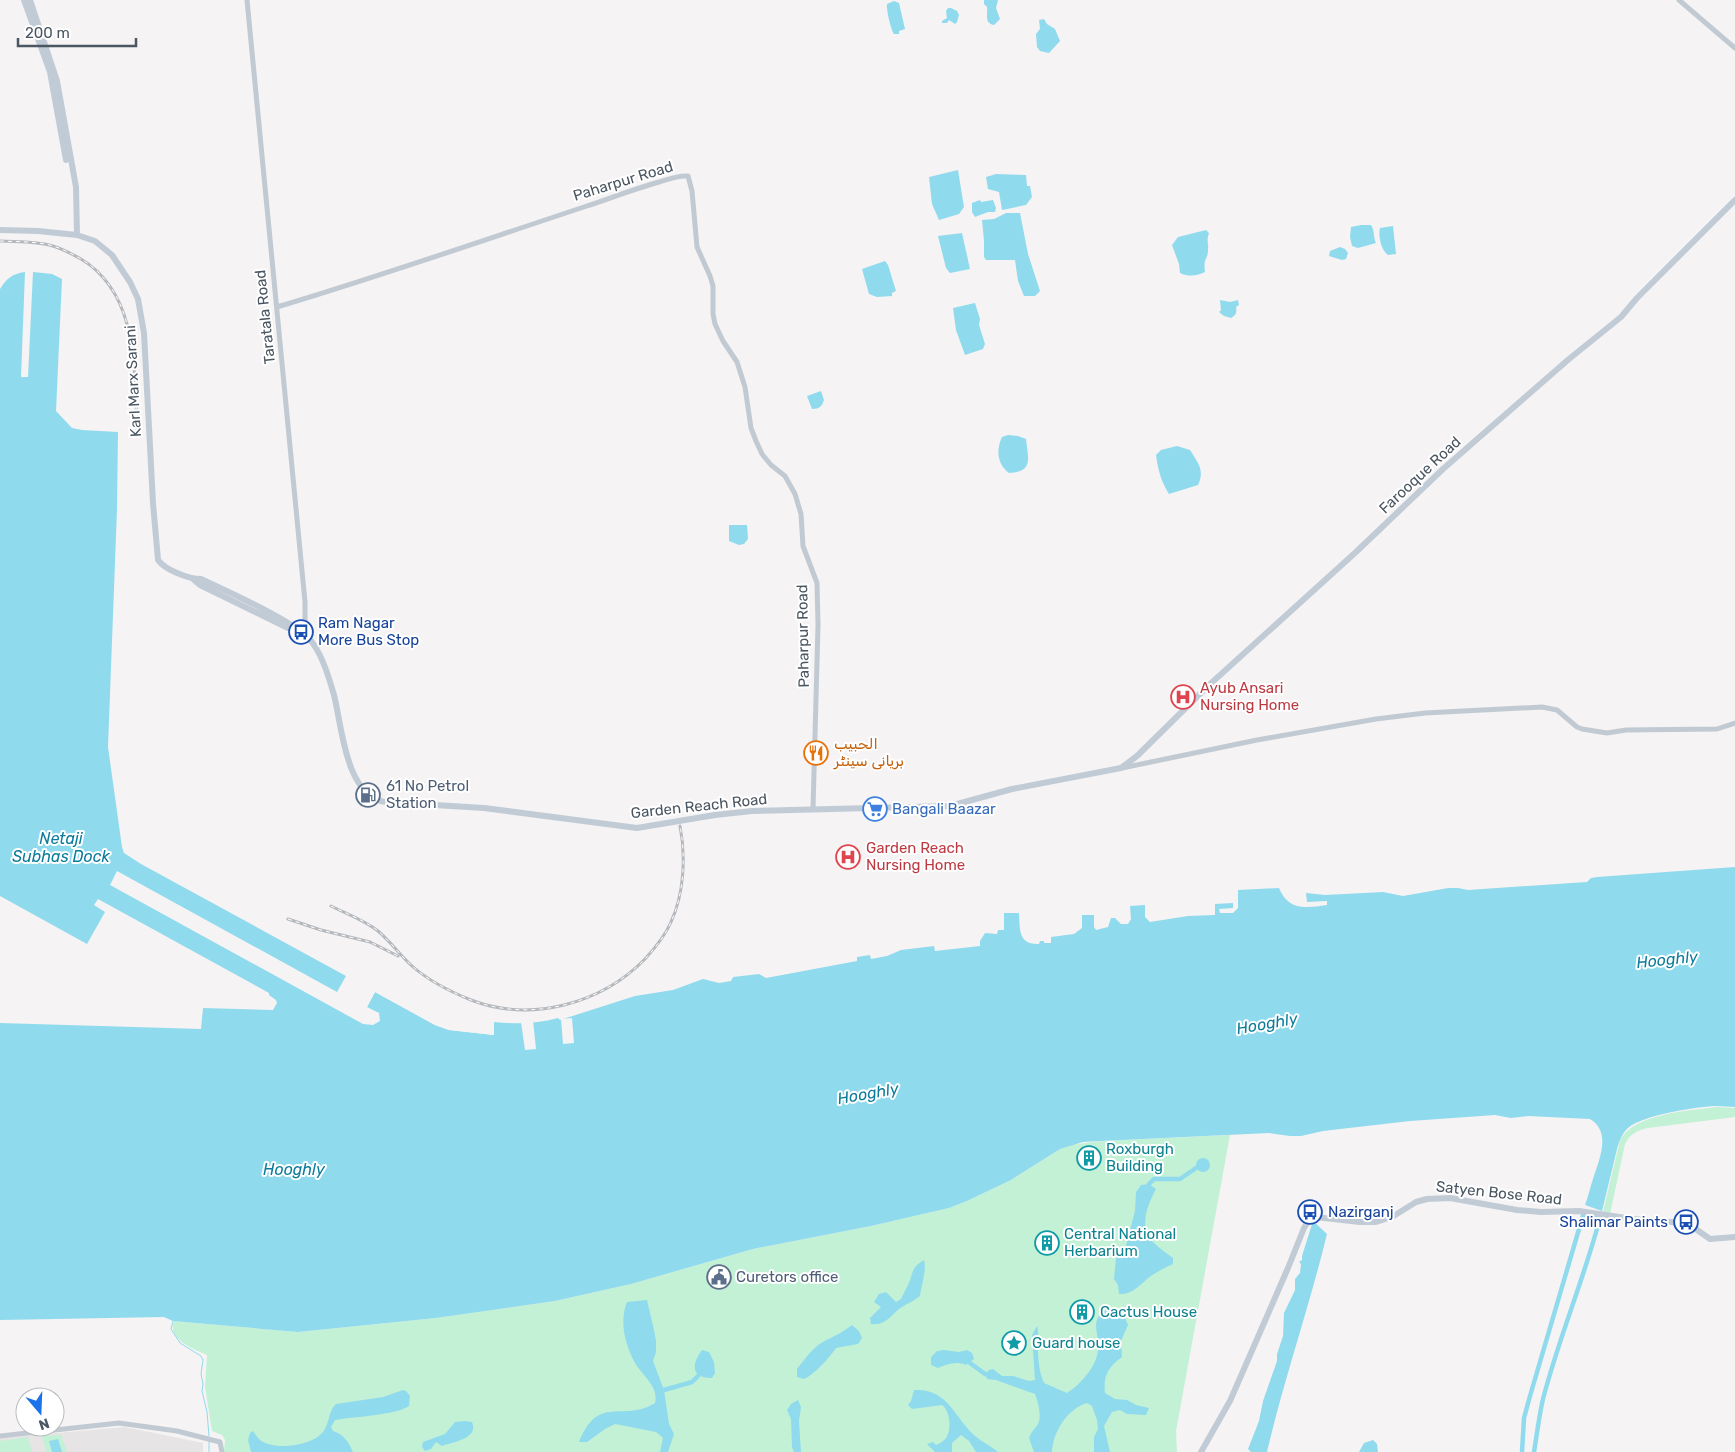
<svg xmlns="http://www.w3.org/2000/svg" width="1735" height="1452" font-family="Rubik,'Noto Sans Arabic',sans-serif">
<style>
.education{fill:#e6e4e5}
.green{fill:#c3f1d5}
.water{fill:#90daee}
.pier{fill:#f5f3f3}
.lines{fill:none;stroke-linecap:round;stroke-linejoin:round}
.stream{stroke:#90daee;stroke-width:1}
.canal{stroke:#90daee;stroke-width:4.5}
.tertiary{stroke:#c1cad2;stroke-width:5}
.secondary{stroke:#c1cbd6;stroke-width:6}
.rail-casing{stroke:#b5b8bd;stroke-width:3}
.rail{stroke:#fff;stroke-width:1;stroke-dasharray:4;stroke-linecap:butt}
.labels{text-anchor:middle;stroke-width:4;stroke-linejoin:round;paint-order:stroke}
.street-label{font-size:15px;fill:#4a5661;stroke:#fff}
.transit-label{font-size:15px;fill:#164399;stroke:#fff;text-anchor:start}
.health-label{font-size:15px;fill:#be3a42;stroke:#fff;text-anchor:start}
.food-label{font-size:15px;fill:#c56008;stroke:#fff;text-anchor:start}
.service-label{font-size:15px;fill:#4e5e75;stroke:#fff;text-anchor:start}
.shop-label{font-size:15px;fill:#366cbe;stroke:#fff;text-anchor:start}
.culture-label{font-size:15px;fill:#0d838f;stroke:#fff;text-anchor:start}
.water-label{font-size:16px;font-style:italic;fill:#0c7c9b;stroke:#fff}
</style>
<rect width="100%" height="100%" fill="#f5f3f3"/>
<path class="education" d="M125,1427L203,1443V1452H0V1438Z"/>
<path class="green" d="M1716,1107L1735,1108V1117L1648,1128C1638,1130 1630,1134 1625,1144L1610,1214L1603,1212L1620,1140C1635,1113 1688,1111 1716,1107Z
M1230,1135L1176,1431L1177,1452H224L225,1440L222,1435L212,1431L205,1387L207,1355C194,1349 167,1340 174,1321L298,1332L436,1318L555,1301L631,1284L753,1249L871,1226L949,1208L967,1201L1011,1180L1060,1149L1071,1145L1100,1141Z
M61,1435L67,1452H46L42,1436Z
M28,1437L32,1452H0V1441Z"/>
<path class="water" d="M984,0H998L996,8L1000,19L994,25C984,23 988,15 987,7L984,4Z
M894,1L899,3L905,29L899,31V34H894C891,30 886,9 887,4Z
M948,8H951L957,11L959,15L957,22L955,24L949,20L947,23H942V21L947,18L946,11Z
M1044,19L1047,24L1055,29L1060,41L1049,53L1040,51L1037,47L1036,34L1040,29L1039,20Z
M958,170L964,207L959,214L939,220L932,204L929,177Z
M996,174L1026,175L1027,186H1030L1032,197L1026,205L1002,210L999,192L988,189L986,177Z
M980,200L981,202L993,200L996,208L995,212H988L975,217L972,212V203Z
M1006,213H1020L1028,254L1040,291L1035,296H1024L1018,281L1015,260H986L984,257V241L982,220L994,219Z
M1361,225H1371C1375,231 1373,237 1376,243L1358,248L1352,246L1350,237L1351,227Z
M1393,226L1396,254L1388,255C1381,250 1378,236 1380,228Z
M1206,230L1209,233C1206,242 1209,243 1208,250C1208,260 1203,257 1205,272C1197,276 1189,277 1180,273L1179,264L1172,245L1178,237Z
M962,233L970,269L950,273L946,268L938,236Z
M1340,247L1345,249L1348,253L1346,259L1342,260L1329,256L1330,251Z
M885,261L888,265L896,291L892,293V296L877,297L869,294L862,269Z
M25,272L21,377H28L33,272L52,274L62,279L56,411L72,428L82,430L118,432L117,509L108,747L122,847L124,853L141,864L346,976L337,992L117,871L110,885L363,1024L373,1025L380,1021L379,1013L367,1007L375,992L435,1025L449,1030L494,1035V1022C516,1024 536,1024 558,1018L560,1020L635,996L673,990L703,979L719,983L731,981L733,977L759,974L766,978L857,961V957L870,955L871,959L887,956L901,950L934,946L935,951L980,946V941L985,933L997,934L998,930H1004V913H1019C1020,929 1018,945 1039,944L1040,941H1044V943H1051V937L1074,934L1082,928V915H1094V927L1096,930L1108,927L1111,918H1115L1121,924H1128L1131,919L1130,906L1145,905V917L1150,922L1188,916L1215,915V904L1233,903V908L1219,909L1220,913H1233L1238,908V890L1279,888C1289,911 1305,908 1327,905V901L1307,902L1306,893L1325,895L1383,892L1403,896L1448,888H1458L1468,890L1587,882L1591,878L1597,877L1735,867V1107C1728,1107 1722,1106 1715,1106C1695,1107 1643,1115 1628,1128C1622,1133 1619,1142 1617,1149L1602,1211L1585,1205C1588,1197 1590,1188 1593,1179C1599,1160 1612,1132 1590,1119L1528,1116L1511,1118L1495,1115L1410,1121L1323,1131L1301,1136H1290L1269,1133L1100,1141L1083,1142L1060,1149L1011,1180L967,1201L949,1208L871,1226L753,1249L631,1284L555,1301L436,1318L298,1332L173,1321L164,1317L0,1320V1023L201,1029L203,1008L273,1010L277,1003L276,1000L269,995V993L98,899L94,905L105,912L87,944L0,896V289C7,278 12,274 25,272Z
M1220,300L1230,302L1238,300L1239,305L1236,307C1237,313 1236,315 1231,318L1224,316L1219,312L1221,310Z
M975,303L980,319L979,325L985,344L983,349L965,355L956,330L953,308Z
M821,391L824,400C822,406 820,409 812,409L807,396Z
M1008,435L1018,436L1026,439C1028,458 1034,472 1009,473C997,464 996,450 1002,437Z
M1177,446L1190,450C1198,463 1205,470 1198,485L1169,494C1161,481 1158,470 1156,455L1161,450Z
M729,525H747L748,539L744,544L739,545L729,541Z
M1196 1165a7 7 0 1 1 14 0a7 7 0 1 1-14 0Z
M1149,1184L1156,1189C1147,1206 1138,1228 1154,1243C1160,1249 1167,1253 1173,1258V1264C1167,1267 1160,1270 1154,1274C1142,1281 1135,1295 1119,1294L1118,1285L1114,1279L1116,1258L1125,1249L1135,1211L1136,1192L1141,1185Z
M1313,1221L1327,1234C1309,1308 1284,1379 1267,1452H1251L1248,1449L1259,1421L1263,1401L1277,1361V1354L1283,1336L1284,1313L1295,1290V1279L1300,1273L1301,1264L1299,1262L1302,1260V1256Z
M924,1260C927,1270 921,1286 920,1296C914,1301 908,1303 902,1307C891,1314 887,1326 871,1324L870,1318L881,1307L874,1302L879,1294L886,1292L896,1302L901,1299C904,1292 908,1286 910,1280C914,1268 913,1267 924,1260Z
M647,1300L654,1330L656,1341V1352L653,1361L664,1390L669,1424L674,1434L668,1452H660L663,1438L656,1432L615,1424L605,1429L587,1442H579C599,1393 622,1423 655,1403C659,1387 643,1376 635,1363C625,1345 619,1321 627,1302Z
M1107,1309C1120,1309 1124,1314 1128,1325L1121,1341L1122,1357C1108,1367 1103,1376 1105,1393L1115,1399L1127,1400L1136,1405L1149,1408L1146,1415L1127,1414L1120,1410L1112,1412L1104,1426L1110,1452H1094V1437L1098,1429L1097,1420L1092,1406L1087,1403C1067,1409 1053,1432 1052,1452H1034L1029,1438C1032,1430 1035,1429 1038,1424C1042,1416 1038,1402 1035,1394L996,1380L987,1379L985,1374L989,1370L993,1369L1002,1376H1013L1029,1381L1035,1380L1032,1335L1037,1326C1039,1334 1038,1339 1038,1347C1038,1359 1039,1372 1044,1383L1067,1393C1080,1385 1097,1366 1098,1350C1100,1332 1088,1321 1107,1309Z
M852,1325L859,1331L862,1338L858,1344L836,1348C829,1358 815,1374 804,1379L797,1377V1369C804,1360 811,1350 821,1343C832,1337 842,1333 852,1325Z
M702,1350L709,1352L714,1362L715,1373L712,1378C691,1378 691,1365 702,1350Z
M944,1350L959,1352L967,1350L972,1353L974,1359L966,1365C956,1361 948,1364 938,1368L931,1365V1357L937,1351Z
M403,1390L406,1391L410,1396L409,1406C397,1415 351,1417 335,1420L331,1427L333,1431C344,1434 349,1443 353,1452H251L248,1440L250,1433L253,1431C255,1434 258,1438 260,1440C275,1451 312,1446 323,1432C330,1423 328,1411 336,1404L383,1397Z
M914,1390C948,1388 954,1417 975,1436C982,1442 991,1446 998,1452H976L969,1441L961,1435L952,1443V1452H935L927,1444L933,1442L936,1445C940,1443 944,1441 946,1438C952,1430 950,1410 942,1405L912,1409L908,1405L911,1401Z
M798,1400L801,1407L799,1421L801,1452H794L792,1447L791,1419L787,1410L791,1404Z
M465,1421L472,1422C479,1439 453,1442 442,1446L436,1442L431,1449L425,1451L422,1447L423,1442L445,1434L455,1422Z
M58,1439L62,1452H52L49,1441Z
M1373,1440L1377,1444L1378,1452H1359L1364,1443Z"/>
<path class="pier" d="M375,989L436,1022L450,1028L492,1032V1022H494V1035L449,1030L435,1025L375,992L367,1007L365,1005Z
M572,1018L574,1043L563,1044L561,1019Z
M533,1020L536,1049L525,1050L521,1022Z"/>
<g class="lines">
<path class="stream" d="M173,1321L171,1329L180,1343L201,1356L203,1360L201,1374L203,1384L202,1391L207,1412L209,1436
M209,1452V1440"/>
<path class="canal" d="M1149,1184L1154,1179H1180L1196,1168
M970,1363L985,1374
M664,1390L692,1382L698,1376
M1522,1452L1524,1418L1530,1396L1584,1212L1600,1218C1584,1279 1559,1337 1543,1399C1539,1416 1537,1434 1534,1452"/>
<path class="tertiary" d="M247,0L305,602V622L301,632
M1679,0L1735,48
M277,307C381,276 484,240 587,206C611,198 634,189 659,182C668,179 679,175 688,176L692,191L697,247L710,276L713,286V314L715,324L723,341L737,362L745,387L751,428L756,441L762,454L771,465L785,476L795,494L801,514L803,546L817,583L818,625L813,809
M1122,768L1257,740L1376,719L1425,713L1542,707L1557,710L1577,727L1582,729L1607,733L1626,730L1717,729L1735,723
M0,1436L119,1423L177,1431L220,1442L222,1452"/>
<path class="secondary" d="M24,0L50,72L66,160
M30,0L57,81L76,187L77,235
M0,230L38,231L77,235L95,241L112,255L130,282L138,299L144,333L153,503L158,560C165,570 189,579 201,579C226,591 299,623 312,642C323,657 329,678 334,695C342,726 345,795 385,802L484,808L637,828L715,815L752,811L950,806L1012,789L1121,768L1137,756L1208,686L1356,552L1443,469L1569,359L1621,317L1637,298L1735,200
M193,579L200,585L288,628H294
M1201,1452L1230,1401L1288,1268L1304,1228L1307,1223L1315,1217L1360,1222H1376L1392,1217L1416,1202L1427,1199L1450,1198L1517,1210L1541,1212L1579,1211L1633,1219L1683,1223L1690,1225L1710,1239L1735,1237"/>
<g class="rail-casing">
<path id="rail" d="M0,241C18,242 36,241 53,246C63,249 72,254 81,259C139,294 134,370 137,429
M331,906C347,914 364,920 378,931C391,942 400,955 412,966C429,981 451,992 471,1000C531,1023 601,1004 645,959C655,948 665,936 671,922C684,894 686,856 680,826
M288,919L321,930L370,942L398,956"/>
</g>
<use href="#rail" class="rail"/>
</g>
<defs>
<g id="bus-ring" transform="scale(1.25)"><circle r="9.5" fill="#fff" stroke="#1a4fb4" stroke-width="1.5"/><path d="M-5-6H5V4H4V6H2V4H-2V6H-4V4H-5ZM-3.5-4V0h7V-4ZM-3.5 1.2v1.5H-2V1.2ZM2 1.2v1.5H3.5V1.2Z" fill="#1a4fb4"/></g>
<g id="hospital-ring" transform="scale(1.25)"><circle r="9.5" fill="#fff" stroke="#e0444e" stroke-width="1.5"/><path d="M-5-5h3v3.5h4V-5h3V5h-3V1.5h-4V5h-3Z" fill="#e0444e"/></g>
<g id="restaurant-ring" transform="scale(1.25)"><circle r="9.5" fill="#fff" stroke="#e8710a" stroke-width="1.5"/><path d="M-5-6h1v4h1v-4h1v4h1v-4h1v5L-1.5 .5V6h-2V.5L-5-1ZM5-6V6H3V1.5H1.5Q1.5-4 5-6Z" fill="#e8710a"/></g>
<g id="fuel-ring" transform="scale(1.25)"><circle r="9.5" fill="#fff" stroke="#5c6f8a" stroke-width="1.5"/><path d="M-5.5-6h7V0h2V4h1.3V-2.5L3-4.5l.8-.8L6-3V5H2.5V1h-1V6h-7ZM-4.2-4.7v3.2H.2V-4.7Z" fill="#5c6f8a"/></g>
<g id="supermarket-ring" transform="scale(1.25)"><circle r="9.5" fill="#fff" stroke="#3f7fe0" stroke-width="1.5"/><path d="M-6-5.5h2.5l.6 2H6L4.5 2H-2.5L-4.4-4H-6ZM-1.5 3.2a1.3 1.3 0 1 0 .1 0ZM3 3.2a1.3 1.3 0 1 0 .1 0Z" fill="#3f7fe0"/></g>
<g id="building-ring" transform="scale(1.25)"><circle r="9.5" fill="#fff" stroke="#0f9aa8" stroke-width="1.5"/><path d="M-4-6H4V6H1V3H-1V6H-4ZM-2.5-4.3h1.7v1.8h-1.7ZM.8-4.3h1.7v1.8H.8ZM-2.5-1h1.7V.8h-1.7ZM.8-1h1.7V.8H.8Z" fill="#0f9aa8"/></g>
<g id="civic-ring" transform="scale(1.25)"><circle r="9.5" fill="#fff" stroke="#5c6f8a" stroke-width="1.5"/><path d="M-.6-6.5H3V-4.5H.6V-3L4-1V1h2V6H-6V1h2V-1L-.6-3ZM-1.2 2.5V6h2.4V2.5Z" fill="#5c6f8a"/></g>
<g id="sight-ring" transform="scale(1.25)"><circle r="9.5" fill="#fff" stroke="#0f9aa8" stroke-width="1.5"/><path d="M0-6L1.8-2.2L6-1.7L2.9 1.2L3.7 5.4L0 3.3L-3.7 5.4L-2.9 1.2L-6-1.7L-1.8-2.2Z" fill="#0f9aa8"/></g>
</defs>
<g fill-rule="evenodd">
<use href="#bus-ring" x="301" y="632"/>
<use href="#hospital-ring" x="1183" y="697"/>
<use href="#restaurant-ring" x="816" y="753"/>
<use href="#fuel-ring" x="368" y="795"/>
<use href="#supermarket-ring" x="875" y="809"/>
<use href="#hospital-ring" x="848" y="857"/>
<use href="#building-ring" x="1089" y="1158"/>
<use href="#bus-ring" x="1310" y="1212"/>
<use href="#bus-ring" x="1686" y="1222"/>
<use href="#building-ring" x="1047" y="1243"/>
<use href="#civic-ring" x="719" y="1277"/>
<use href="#building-ring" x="1082" y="1312"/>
<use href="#sight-ring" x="1014" y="1343"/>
</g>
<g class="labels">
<g class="street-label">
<text transform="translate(623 181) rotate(-17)" y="5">Paharpur Road</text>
<text transform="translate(265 317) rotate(-96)" y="5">Taratala Road</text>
<text transform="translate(133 381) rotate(-93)" y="5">Karl Marx Sarani</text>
<text transform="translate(1420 475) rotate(-43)" y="5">Farooque Road</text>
<text transform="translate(803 636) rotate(-91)" y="5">Paharpur Road</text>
<text transform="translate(699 806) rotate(-6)" y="5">Garden Reach Road</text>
<text transform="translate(1499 1193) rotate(6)" y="5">Satyen Bose Road</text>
</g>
<g class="transit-label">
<text x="318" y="628">Ram Nagar<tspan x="318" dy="17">More Bus Stop</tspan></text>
<text x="1328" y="1217">Nazirganj</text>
<text x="1668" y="1227" text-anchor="end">Shalimar Paints</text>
</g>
<g class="health-label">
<text x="1200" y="693">Ayub Ansari<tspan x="1200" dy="17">Nursing Home</tspan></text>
<text x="866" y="853">Garden Reach<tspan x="866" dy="17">Nursing Home</tspan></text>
</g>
<g class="food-label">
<text x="834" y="749">الحبیب<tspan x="834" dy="17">بریانی سینٹر</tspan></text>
</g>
<g class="service-label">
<text x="386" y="791">61 No Petrol<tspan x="386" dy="17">Station</tspan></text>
<text x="736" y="1282">Curetors office</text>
</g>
<g class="shop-label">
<text x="892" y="814">Bangali Baazar</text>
</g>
<g class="culture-label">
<text x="1106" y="1154">Roxburgh<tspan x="1106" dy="17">Building</tspan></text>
<text x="1064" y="1239">Central National<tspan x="1064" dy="17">Herbarium</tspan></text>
<text x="1100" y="1317">Cactus House</text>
<text x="1032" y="1348">Guard house</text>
</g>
<g class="water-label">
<text x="61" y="844">Netaji<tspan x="61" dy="18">Subhas Dock</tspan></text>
<text transform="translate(1667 959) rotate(-6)" y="6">Hooghly</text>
<text transform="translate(1267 1023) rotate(-10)" y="6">Hooghly</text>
<text transform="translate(868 1093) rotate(-10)" y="6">Hooghly</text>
<text x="294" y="1175">Hooghly</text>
</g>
</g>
<g transform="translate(40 1412) rotate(161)"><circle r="24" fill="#ffffff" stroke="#b7bbc0"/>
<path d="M0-4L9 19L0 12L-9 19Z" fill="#1a73e8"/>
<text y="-8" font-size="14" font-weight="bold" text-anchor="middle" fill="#4a5661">N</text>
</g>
<path d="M18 38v8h118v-8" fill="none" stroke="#4a5661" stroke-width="2.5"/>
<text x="25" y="38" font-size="15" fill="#4a5661" stroke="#ffffff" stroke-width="4" paint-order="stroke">200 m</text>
</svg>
